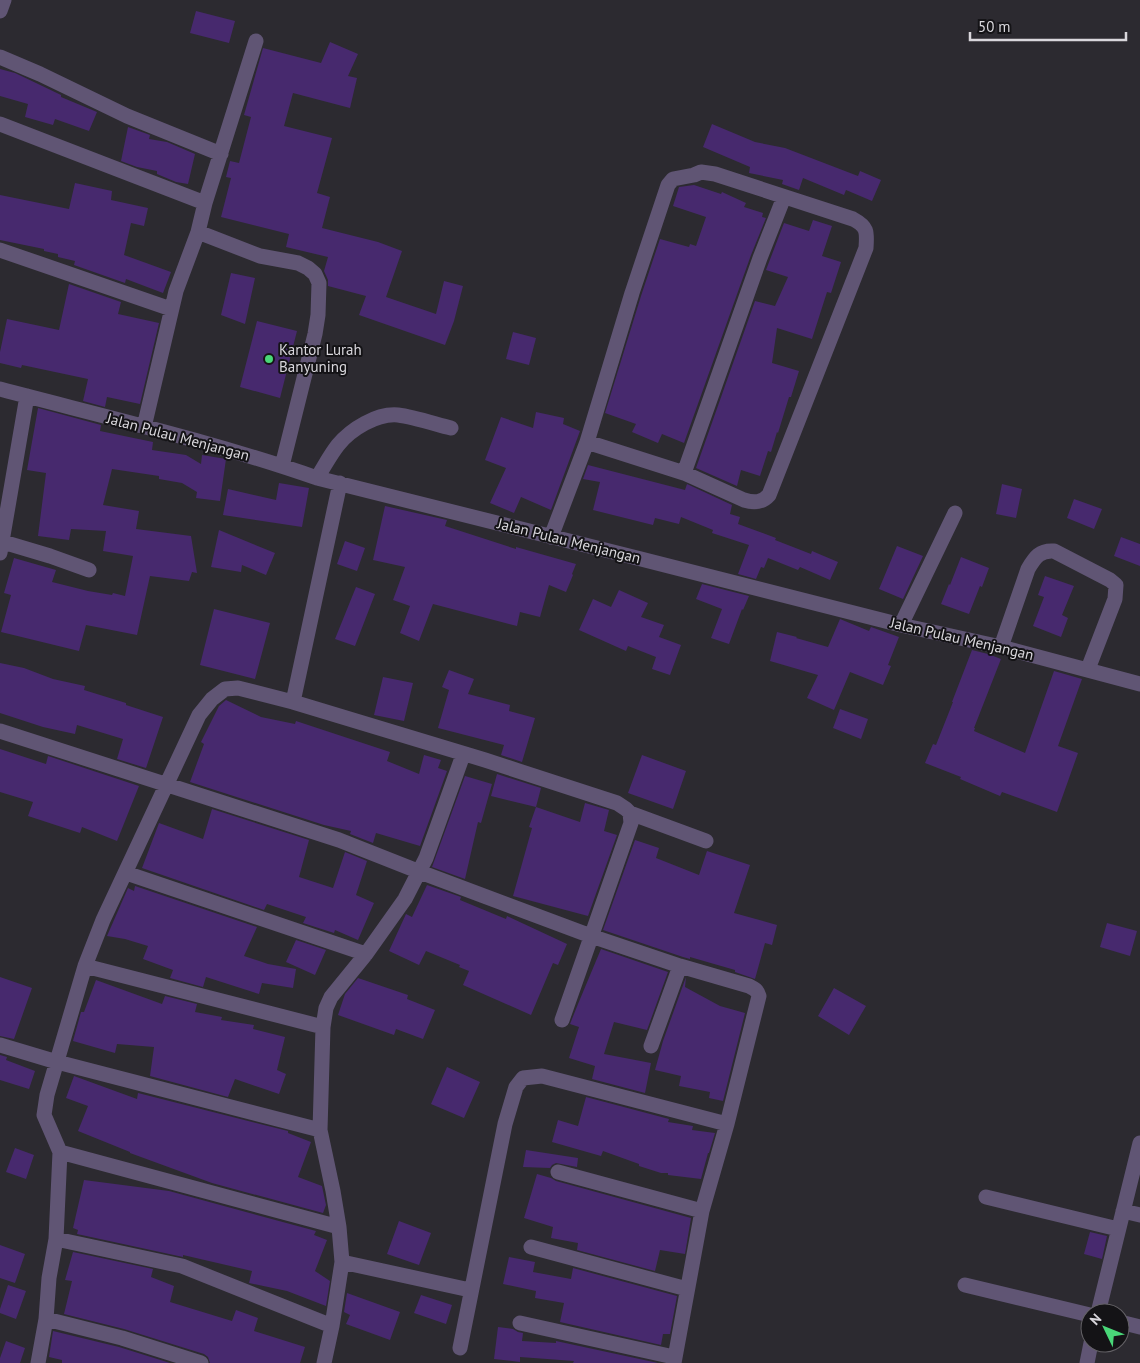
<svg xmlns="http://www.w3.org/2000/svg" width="1140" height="1363" font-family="'PT Sans',sans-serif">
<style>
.building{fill:#47296e}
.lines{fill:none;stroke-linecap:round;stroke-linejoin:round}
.minor{stroke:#605574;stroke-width:15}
.poi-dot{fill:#49d778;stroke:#141316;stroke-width:2}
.labels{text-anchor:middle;stroke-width:4;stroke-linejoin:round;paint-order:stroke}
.poi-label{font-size:15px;fill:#d9d7dc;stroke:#141316;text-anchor:start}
.street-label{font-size:15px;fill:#d9d7dc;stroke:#141316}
</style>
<rect width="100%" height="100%" fill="#2c2a30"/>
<path class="building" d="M196,11L235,21L229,43L190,33Z
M330,42L358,54L348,76L357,78L350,108L293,93L284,126L332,138L317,193L330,197L322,228L378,242L402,251L386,297L436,314L444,281L463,286L454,321L445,345L359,315L366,296L328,286V280L324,271L328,257L286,247L289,234L221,217L231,178L226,177L230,161L239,163L251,117L244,115L263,48L321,63Z
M0,69L15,73L36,83L61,95V97L97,112L89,131L55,119L53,125L25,117L28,104L0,96Z
M712,124L755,142L785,148L858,176L860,171L881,180L872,201L846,190L844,195L803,178L799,190L782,184L783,180L749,173L750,167L703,147Z
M128,127L150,135L149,139L167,142L195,154L188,184L176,182L157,174V171L137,167L121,161Z
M75,183L112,191L111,200L148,208L144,226L131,223L124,255L171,272L163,293L126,279L125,283L74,265L75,261L58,257V254L44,251V249L0,240V195L69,209Z
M694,185L721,194L722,192L746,203L744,207L763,213L762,217L766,218L751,255L684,443L662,434L658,443L632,432L636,424L605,413L641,296L660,239L689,247L690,244L696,246L706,217L673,206L679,187Z
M813,220L832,226L822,256L841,262L831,293L827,292L812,339L777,328L772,363L799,371L791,397H789L778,433L777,432L771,452L768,451L760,476L741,470L737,486L696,468L755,301L775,306L788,277L766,270L784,223L809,231Z
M231,273L255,278L245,324L221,315Z
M69,284L121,302L118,314L159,323L140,404L107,397L105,407L83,401L88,379L22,365L21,368L0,363V352L7,319L59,330Z
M257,321L297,331L280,398L240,387Z
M513,332L536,338L529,365L506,359Z
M38,408L101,425L100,431L153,442L152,450L186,455L201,464L202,455L226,459L220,501L196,498L197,492L182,483L159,479V476L112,469L103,505L139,511L136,529L191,536L197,573L192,572L189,581L150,576L137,635L86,625L79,651L1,632L11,595L4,593L14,558L56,570L52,582L88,591L112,595L113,593L125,596L133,556L103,551L106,531L71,529L69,540L38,536L46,473L27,470Z
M536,412L564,418L563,424L580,431L551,510L521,497L514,513L490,503L506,468L485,460L501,417L533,428Z
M588,465L685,490L687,484L732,505L730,514L740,517L738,524L776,538L775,540L811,554L812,551L838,562L830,580L800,567L798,570L768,558L764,568L761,567L756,579L738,574L749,545L712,533L713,530L681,517L679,524L655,518L653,525L593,510L600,482L583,479Z
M279,483L309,488L302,527L223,515L228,489L276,500Z
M1002,484L1022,489L1016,518L996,514Z
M1074,499L1102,509L1094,529L1067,518Z
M385,506L447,520L445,526L516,549V547L576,564L572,574L573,575L566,592L549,585L540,617L520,612L517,626L433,604L419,641L400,633L410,606L393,600L405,567L373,560Z
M219,530L275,553L266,575L242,565L241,572L211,567Z
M1121,537L1140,544V566L1114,556Z
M345,541L365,548L357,571L337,564Z
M897,546L923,556L903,599L879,589Z
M961,557L989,568L982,587L980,586L969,614L941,604L949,584L950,585Z
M1045,576L1074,586L1062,615L1068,618L1061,637L1033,626L1044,597L1038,595Z
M702,584L749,596L743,610L742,609L729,644L711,638L722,609L696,599Z
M356,587L375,594L355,646L335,639Z
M619,590L648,603L641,617L664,625L659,637L681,645L670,675L652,669L656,657L628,646L626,651L579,630L593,599L611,607Z
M214,609L270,623L255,679L200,665Z
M840,619L869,631L871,627L899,637L888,665L891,666L883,685L850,672L834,710L807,698L818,675L770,661L777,632L797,637L796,638L828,647Z
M972,650L988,654L1001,659L974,728H975L974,731L1025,753L1054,671L1082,679L1058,746L1078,753L1057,812L1002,792L1000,796L960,779L961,777L925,763L933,744L936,745L953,702H952Z
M0,663L24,668L53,679L85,686L84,690L126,703V705L163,717L146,768L117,759L123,739L77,725L75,734L43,727L0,713Z
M449,670L474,679L468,694L510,705L509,711L535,718L522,762L501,755L504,745L438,728L449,690L442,687Z
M383,677L413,683L404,721L374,715Z
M226,700L261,717L295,724L296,721L390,752L387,761L419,774L424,755L441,760L438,768L447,771L420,846L376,833L373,843L350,834L351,831L324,825L190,782L204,744L201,742L219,706Z
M840,709L868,719L861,739L833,728Z
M0,749L46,764L48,756L139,786L117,841L82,827L80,833L28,816L33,802L0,792Z
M642,755L686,771L673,809L628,793Z
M497,774L541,788L536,807L580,822L585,803L609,810L604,831L617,835L588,916L513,896L532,828L529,827L536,807L491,796Z
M465,776L492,784L481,823L478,822L465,879L432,867Z
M212,809L309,840L299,877L333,888L345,852L367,861L356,895L374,903L358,940L335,930L334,933L303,923L306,917L267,904L264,910L142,868L159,823L203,839Z
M635,840L659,848L656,858L699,875L707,851L750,865L734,913L777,925L772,945L765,943L755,979L735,972V970L690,957V959L683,957L603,930Z
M427,885L461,897L460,900L506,919L507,916L567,944L558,965L553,963L531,1015L463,985L469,971L459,967L460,965L426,951L419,965L389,951L406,914L412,917Z
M135,886L257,927L244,956L268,964L296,969L293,988L262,983L259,994L206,977L203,987L170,978L173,970L143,959L148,946L125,939L107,936L128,888L134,891Z
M1107,923L1137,931L1130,956L1100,947Z
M296,940L326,950L315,975L286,962Z
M601,949L668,972L647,1030L614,1022L604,1054L651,1063L645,1093L592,1079L595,1066L569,1058L579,1027L570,1024L578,1004Z
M0,977L32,988L14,1039L0,1036Z
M686,977L685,987L720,1006L745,1013L723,1101L709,1098L710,1092L679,1086L681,1076L655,1070L663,1041Z
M358,978L408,995L407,999L435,1010L423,1039L396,1029L394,1035L338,1015L345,994Z
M96,980L162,1004L165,996L197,1004L195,1012L222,1017L221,1020L254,1025L253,1029L285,1037L277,1070L286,1074L279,1094L235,1079L228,1097L150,1076L154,1047L117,1044L115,1053L73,1041L81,1012H84Z
M834,988L866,1006L849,1035L818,1016Z
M0,1055L7,1057L6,1060L35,1071L29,1089L0,1080Z
M447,1067L480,1082L464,1118L431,1104Z
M74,1076L137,1099L138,1093L288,1131V1133L311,1142L298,1177L322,1186L326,1205L323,1213L212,1183L130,1153V1152L78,1131L88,1106L66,1098Z
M586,1097L669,1119L668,1122L693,1126L692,1130L715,1133L709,1153H708L701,1179L668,1175V1173H661L639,1166V1164L603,1151L601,1156L552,1142L558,1120L578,1126Z
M15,1148L34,1155L26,1179L6,1172Z
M526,1150L578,1158L577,1167L556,1163L552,1165L550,1168L523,1167Z
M537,1174L551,1178L556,1181L691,1218L685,1254L660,1250L655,1271L577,1250L578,1243L551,1238L553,1227L524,1218Z
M84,1180L169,1191L316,1231L314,1235L327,1240L315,1271L330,1281L326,1306L287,1291L249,1283L252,1271L183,1255V1257L77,1234L78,1230L73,1228Z
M399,1221L431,1233L419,1265L387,1254Z
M1090,1232L1107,1236L1102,1259L1084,1254Z
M0,1245L25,1254L15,1283L0,1278Z
M73,1252L153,1269L151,1277L174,1286L170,1302L232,1321L236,1310L258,1318L254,1331L305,1347L300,1363H210L208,1357L204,1354L124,1329L64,1314L72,1281L65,1280Z
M509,1257L535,1262L533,1272L571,1279L573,1268L677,1296L670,1334H663L661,1345L560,1322L564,1303L535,1298L536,1291L503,1284Z
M8,1285L26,1291L16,1319L0,1313V1309Z
M347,1293L400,1312L390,1340L346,1324L350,1315L344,1312Z
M421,1295L452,1305L446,1324L414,1313Z
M498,1327L513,1329L518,1332L523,1333L522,1341L556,1343V1341L658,1363H573L574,1361L520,1357V1362L494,1359Z
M53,1331L119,1347L170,1363H62V1360L49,1357Z
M6,1341L25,1348L20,1363H0V1358Z"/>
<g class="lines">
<path class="minor" d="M0,11L4,0
M0,57L40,74L127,116L221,154
M0,124L205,203
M198,232L260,256L298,263L308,268L315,274L319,283L318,315L315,334L282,466
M0,250L171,309
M0,389C106,417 214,442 317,478L641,559L901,625L1001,647L1140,684
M144,427L176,291L198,232L205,203L256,41
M684,473L760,258L784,197
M317,478C324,467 330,455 338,445C351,429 377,413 398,415C414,417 435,424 451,428
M551,537L587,442L632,293L668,185L673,179L694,175L701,172L715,174L853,219C868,227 867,232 866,248L769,495C762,503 754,503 744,500L684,473L587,442
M3,542L50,556L89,570
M0,553L27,396
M901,625L955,513
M1001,647L1028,569C1035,557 1040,550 1054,551L1110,580L1116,585L1115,599L1088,669
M293,702L340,483
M0,731L339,840L420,872L591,936L680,966L749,986C755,989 757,990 759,996L727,1124L702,1211L674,1363
M126,873L366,954
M85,966L323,1027
M562,1020L631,823L630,813
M0,1045L57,1062L320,1130
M651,1046L680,966
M60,1152L339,1227
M558,1172L702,1211
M986,1197L1118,1229
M1123,1211L1140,1215
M56,1239L182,1266L332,1326
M531,1247L687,1289
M342,1262L470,1290
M965,1285L1090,1315
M1098,1313L1140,1143
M46,1319L122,1338L201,1363
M1120,1322L1140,1327
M520,1323L674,1357
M460,1348L505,1124L516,1087L523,1078L542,1076L727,1124
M38,1363L46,1319L49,1278L56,1239L60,1152L44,1115L47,1095L85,966L103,920L199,715L212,699L225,689L238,688L293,702L485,760L617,803L626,809L630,813L706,841
M324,1363L332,1326L342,1262L339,1227L333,1191L320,1130L323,1027L326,1008L331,997L366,954L405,899L426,858L463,755
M1087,1363L1091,1343"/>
</g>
<circle class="poi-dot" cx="269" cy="359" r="5"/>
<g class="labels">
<g class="poi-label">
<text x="279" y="355">Kantor Lurah<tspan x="279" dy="17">Banyuning</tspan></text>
</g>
<g class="street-label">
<text transform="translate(178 437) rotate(15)" y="5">Jalan Pulau Menjangan</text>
<text transform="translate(569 541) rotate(14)" y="5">Jalan Pulau Menjangan</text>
<text transform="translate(962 639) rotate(13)" y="5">Jalan Pulau Menjangan</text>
</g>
</g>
<g transform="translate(1105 1328) rotate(313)"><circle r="24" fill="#141316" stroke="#636165"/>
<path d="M0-4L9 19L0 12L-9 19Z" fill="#49d778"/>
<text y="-8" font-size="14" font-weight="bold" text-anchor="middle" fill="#d9d7dc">N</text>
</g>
<path d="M970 32v8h156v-8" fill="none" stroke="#d9d7dc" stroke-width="2.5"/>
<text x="978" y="32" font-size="15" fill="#d9d7dc" stroke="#141316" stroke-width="4" paint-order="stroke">50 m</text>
</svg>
